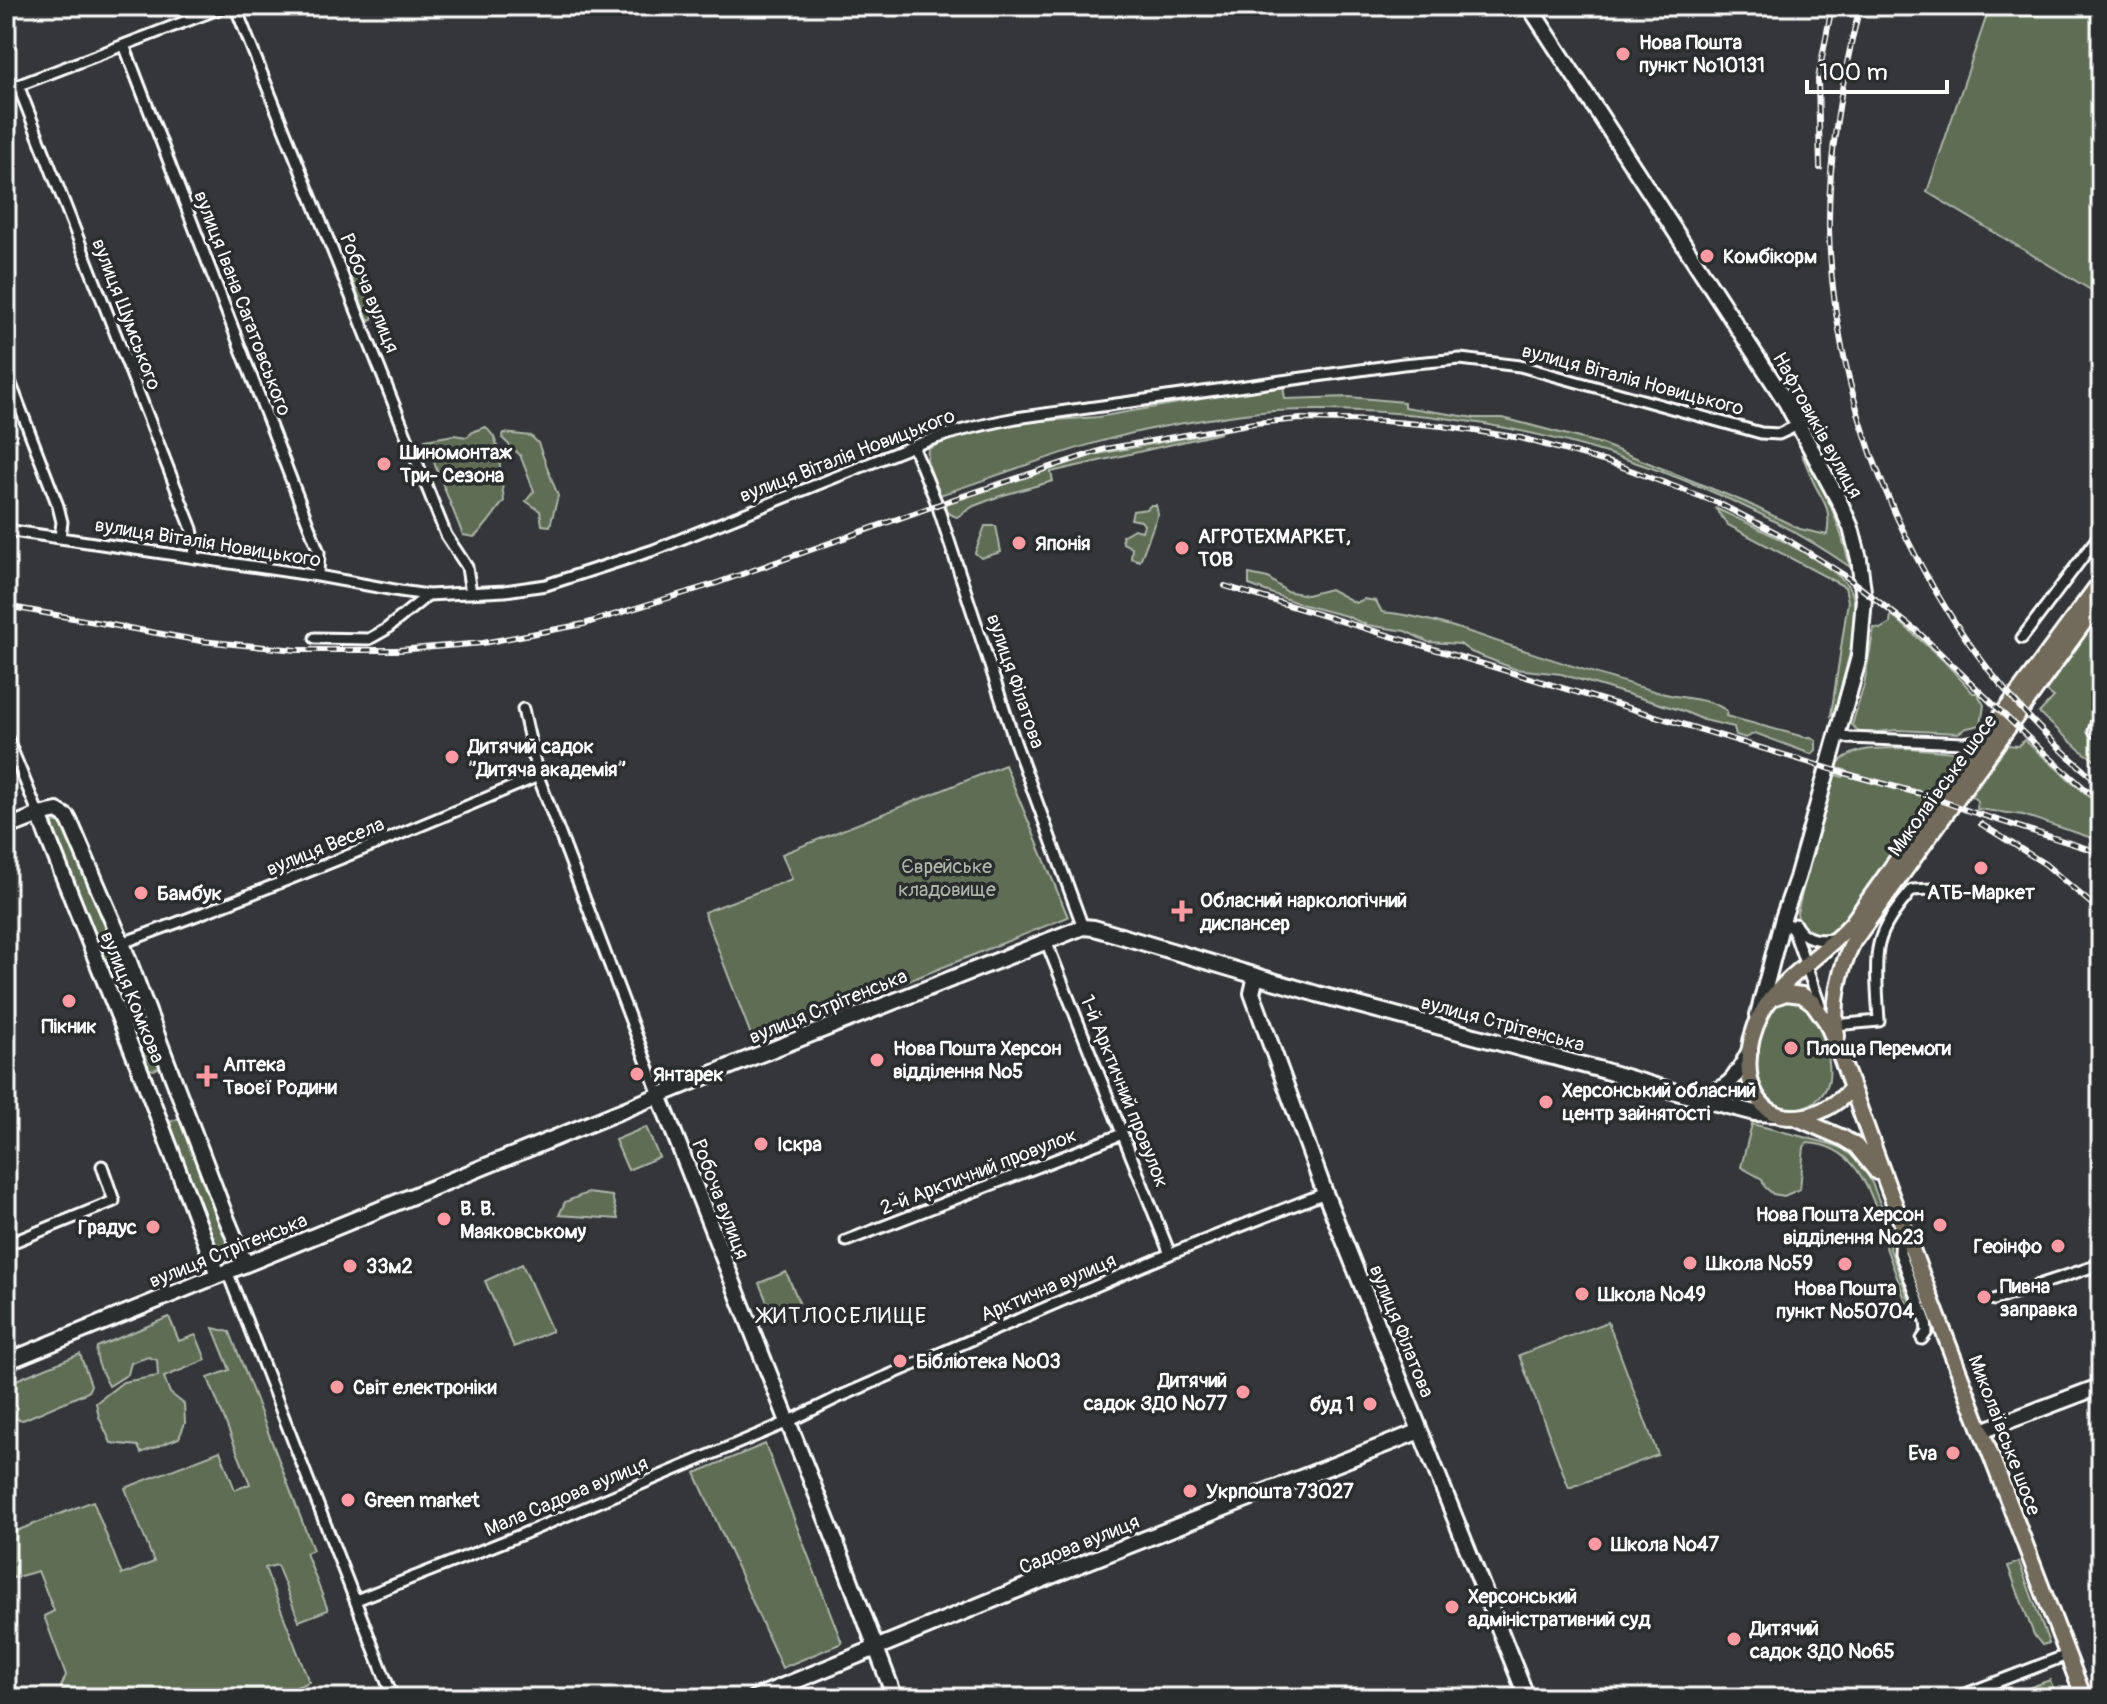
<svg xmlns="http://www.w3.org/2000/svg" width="2107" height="1704" font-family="Pangolin,sans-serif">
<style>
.green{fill:#5e6d55;stroke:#aeb6aa;stroke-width:2}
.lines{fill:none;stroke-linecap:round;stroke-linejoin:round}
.street-casing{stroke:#fff;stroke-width:15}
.secondary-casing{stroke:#fff;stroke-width:20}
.primary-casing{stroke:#fff;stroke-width:20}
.street{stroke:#2a2d2e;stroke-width:9}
.secondary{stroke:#2a2d2e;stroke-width:14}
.primary{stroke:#726b5a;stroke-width:14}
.rail-casing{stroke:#fff;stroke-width:6}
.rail{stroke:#2a2d2e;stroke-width:3;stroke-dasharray:9;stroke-linecap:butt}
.poi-dot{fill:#ff9aa2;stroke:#2a2d2e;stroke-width:3}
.labels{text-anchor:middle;stroke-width:7;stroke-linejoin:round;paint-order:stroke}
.poi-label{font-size:20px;font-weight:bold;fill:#fff;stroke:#2a2d2e;text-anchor:start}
.street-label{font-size:20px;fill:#fff;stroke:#2a2d2e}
.park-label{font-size:20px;fill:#aeb6aa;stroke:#2a2d2e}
.neighbourhood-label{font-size:22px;letter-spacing:2px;fill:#fff;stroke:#2a2d2e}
</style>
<rect width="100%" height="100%" fill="#34363a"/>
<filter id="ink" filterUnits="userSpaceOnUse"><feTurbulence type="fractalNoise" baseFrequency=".0125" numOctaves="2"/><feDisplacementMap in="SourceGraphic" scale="16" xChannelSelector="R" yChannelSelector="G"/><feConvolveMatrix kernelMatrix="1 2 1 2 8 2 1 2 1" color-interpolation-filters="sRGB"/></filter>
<g filter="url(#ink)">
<path class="green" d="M1990,6H2101V296L1927,192Z
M349,264L355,267L374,314L372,319L369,320L367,317L348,269Z
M1283,385L1285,399L1349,397L1404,402V407L1475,418H1503L1602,444L1747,503L1800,529L1827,535C1832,506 1823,503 1812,479C1808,470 1806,462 1801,454C1825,481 1842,533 1850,567C1804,534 1753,509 1701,487C1565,431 1420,404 1274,411C1242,413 1209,419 1178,424C1096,437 1018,469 940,495L927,461L928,449L956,436L1028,422L1098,417Z
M486,427L494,437L498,449L504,501C494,513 486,528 474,537L463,535L425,440L454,435L467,437L474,431Z
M504,433L531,436L538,443L558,496L550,526L542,525L540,511L526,501L534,491L520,455L502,438Z
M1212,433H1221L1051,472L1053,481L1000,496L974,506L957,517C950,515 946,512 945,504L1093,455Z
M1151,505H1156L1158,514L1140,561L1131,558L1132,548L1123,543L1122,536L1134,529L1142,531L1144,525L1141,521L1131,519L1133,511L1147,509Z
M1715,508C1744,522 1847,566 1853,596C1860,631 1843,677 1835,711L1831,715L1848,601L1845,587L1728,525Z
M985,526H996L1001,552L981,558L975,553Z
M1249,574L1268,578L1286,591L1307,595L1330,589L1356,603L1364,599L1376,601L1382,612C1427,616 1469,632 1511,646C1560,662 1608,678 1657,692C1679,699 1709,697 1727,711L1726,716L1804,737H1811L1816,741V750L1811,754L1755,733L1746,738L1736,735L1734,727L1704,720L1683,711L1561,674L1515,669L1471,652L1460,644L1428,642L1405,631L1367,625L1346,616L1300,604L1249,585Z
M2101,610V702C2080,733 2101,736 2101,764L2080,750L2039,713L2054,697L2044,690Z
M1891,614L1944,661L1973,693H1977L1984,705L1981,725L1967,728L1958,733L1897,730L1865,733L1858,731L1852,725L1864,685L1874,628L1880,629L1890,623Z
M2024,740L2101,807V841L2023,815L1977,809L1978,801L1971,796L2007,745L2018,746Z
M1909,748L1953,752L1956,760L1925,802L1841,927C1822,939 1800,940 1797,913L1832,774L1843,777L1845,770L1835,767C1851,744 1885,749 1909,748Z
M1005,765L1068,917L754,1043L704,912L792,879L782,854Z
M60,820L67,824L161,1061C160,1070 153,1072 146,1067L52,830L53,824Z
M1792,997L1811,1007C1820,1030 1832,1054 1829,1079C1824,1109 1784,1118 1765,1097C1759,1090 1757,1083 1755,1074C1755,1072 1752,1063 1753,1062C1753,1054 1757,1045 1759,1038C1766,1015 1767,1004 1792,997Z
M179,1118L232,1251C232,1261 224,1262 218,1257L165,1124Z
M1752,1124L1831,1144L1843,1149L1855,1158L1864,1169L1872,1183L1892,1234L1890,1249L1915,1316L1913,1321L1884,1242L1887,1237C1871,1197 1860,1145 1807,1143L1804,1147L1800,1189L1784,1196L1773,1194L1765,1187L1762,1179L1741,1167Z
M646,1127L659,1157L628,1170L615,1140Z
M587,1193L612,1196L618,1219L559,1215L565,1202Z
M522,1264L552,1331L514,1347L485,1281Z
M786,1272L799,1302L772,1314L759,1283Z
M169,1317L179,1341L196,1335L206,1360L164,1377L170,1393L184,1404L185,1423L179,1438L141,1453L138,1446L111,1443L99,1417L96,1403L123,1382L158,1376L157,1360L148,1357L131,1363L128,1374L109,1386C103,1374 94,1360 97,1347Z
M1608,1322L1658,1455L1569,1488L1519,1355Z
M213,1328L230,1332L313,1550L306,1553L328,1610L299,1621L277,1565L265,1568L309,1682L270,1698H66L61,1687L66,1675L44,1616L54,1611L38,1571L13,1578L6,1560V1535L93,1501L122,1575L154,1562L125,1488L220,1451L235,1490L250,1484L208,1378L230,1370Z
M80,1354L91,1385L88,1392L23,1420L6,1417V1384Z
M765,1444L842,1643L782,1668L695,1473Z
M2019,1562L2049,1643L2042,1645L2034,1635L2008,1566Z
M2050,1680L2057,1698H2001Z"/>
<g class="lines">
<g class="street-casing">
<path id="street" d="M235,6L446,535L467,567L471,593
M124,45L319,552L318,576
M18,85L192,529L195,545L194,558
M6,90L226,6
M6,371L58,506L62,522L60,537
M913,446L937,504L1015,742L1083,927
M6,530L318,576L400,591L428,595L505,591L546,585L654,550L913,446C947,433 980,425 1016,418L1403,364L1460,359L1520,366L1761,433L1779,434L1798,425
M315,638L369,639L385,630L428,595
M2022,638L2101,533
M523,709L538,776L659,1095
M2094,731L2101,708
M1838,734L1849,738L1964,743L1982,740
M6,735L39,815
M1783,918L1794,932L1820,1005
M1795,924C1803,940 1820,942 1837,938
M1046,941L1170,1254
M122,943C263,892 400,835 538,776
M1835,1025L1879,1021C1878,1000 1874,964 1879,944C1884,923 1899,906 1912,890L1951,888
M1901,1229L1900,1253L1926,1321L1927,1332L1922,1339
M846,1241L1122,1134
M6,1245L114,1201L102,1166
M227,1271L393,1698
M1994,1300L2101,1264
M356,1600L523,1534L788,1422L839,1397L1170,1254L1325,1193
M1955,1698L2067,1655"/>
</g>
<g class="secondary-casing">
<path id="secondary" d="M1529,6L1786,402L1840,503L1851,528L1859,559L1864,599L1859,657L1797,878L1783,918L1758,1015
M39,815L146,1085L218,1275
M6,828L39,815L57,811L67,817L70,822L122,943L223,1210L245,1263
M1256,976L1252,993L1325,1193L1527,1698
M659,1095L845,1566L895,1698
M1698,1095C1730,1091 1736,1077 1750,1050
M6,1362L753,1057L1083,927L1094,928L1317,994L1602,1070L1690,1096L1755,1113L1775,1114
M1982,1431L2101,1386
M754,1698L1056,1574L1420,1431"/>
</g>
<g class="primary-casing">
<path id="primary" d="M1770,999L1786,993L1802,995L1813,1003L1827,1023L1839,1052L1888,1187L2084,1698
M1837,1036C1832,1004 1839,970 1853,942L2101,599
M1851,1089C1838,1103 1824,1112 1805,1116C1793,1118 1779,1117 1769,1110C1740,1088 1746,1044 1761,1014C1776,982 1827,952 1852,923L1943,795L2101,581
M1797,1118L1843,1138L1856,1146L1877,1172"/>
</g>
<use href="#street" class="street"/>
<use href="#secondary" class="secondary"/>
<use href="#primary" class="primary"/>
<g class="rail-casing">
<path id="rail" d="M1860,6C1842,78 1828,154 1829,228C1833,436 1938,654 2101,784
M1820,168L1818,79L1832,6
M1225,586L1844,773L1929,796L1969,811L2101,853
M6,606L201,641L297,650H398L483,643L584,624L717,583L948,501L1105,449L1254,423L1301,419L1384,421L1442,426L1521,438L1617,465L1718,503L1777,533L1844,575L1918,632L2041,750L2101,803
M1981,824L2045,864L2101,912"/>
</g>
<use href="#rail" class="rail"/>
</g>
</g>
<g class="poi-dot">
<circle cx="1623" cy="54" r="8"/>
<circle cx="1707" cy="256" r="8"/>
<circle cx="384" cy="464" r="8"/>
<circle cx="1019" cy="543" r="8"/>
<circle cx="1182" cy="548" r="8"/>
<circle cx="452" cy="757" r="8"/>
<circle cx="1981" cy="868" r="8"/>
<circle cx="141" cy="893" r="8"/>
<path d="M1178 899h8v8h8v8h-8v8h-8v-8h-8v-8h8z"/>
<circle cx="69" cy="1001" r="8"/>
<circle cx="1791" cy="1048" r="8"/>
<circle cx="877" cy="1060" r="8"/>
<circle cx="637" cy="1074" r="8"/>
<path d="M203 1064h8v8h8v8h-8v8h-8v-8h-8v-8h8z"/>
<circle cx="1546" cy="1102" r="8"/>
<circle cx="761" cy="1144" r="8"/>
<circle cx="444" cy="1219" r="8"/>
<circle cx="1940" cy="1225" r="8"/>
<circle cx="153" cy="1227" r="8"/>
<circle cx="2058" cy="1246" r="8"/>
<circle cx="1690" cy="1263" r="8"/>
<circle cx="1845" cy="1264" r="8"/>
<circle cx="350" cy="1266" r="8"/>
<circle cx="1582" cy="1294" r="8"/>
<circle cx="1984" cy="1297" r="8"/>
<circle cx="900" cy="1361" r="8"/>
<circle cx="337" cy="1387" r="8"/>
<circle cx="1243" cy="1392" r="8"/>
<circle cx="1370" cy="1404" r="8"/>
<circle cx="1953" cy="1453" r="8"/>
<circle cx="1190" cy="1491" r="8"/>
<circle cx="348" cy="1500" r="8"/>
<circle cx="1595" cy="1544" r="8"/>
<circle cx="1452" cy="1607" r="8"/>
<circle cx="1734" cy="1639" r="8"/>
</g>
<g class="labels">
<g class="poi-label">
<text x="1639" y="49">Нова Пошта<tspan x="1639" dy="23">пункт №10131</tspan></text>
<text x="1723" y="263">Комбікорм</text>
<text x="400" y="459">Шиномонтаж<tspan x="400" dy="23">Три- Сезона</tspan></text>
<text x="1198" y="543">АГРОТЕХМАРКЕТ,<tspan x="1198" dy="23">ТОВ</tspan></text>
<text x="1035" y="550">Японія</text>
<text x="468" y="753">Дитячий садок<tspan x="468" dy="23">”Дитяча академія”</tspan></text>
<text x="1981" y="899" text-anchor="middle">АТБ-Маркет</text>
<text x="157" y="900">Бамбук</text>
<text x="1200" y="907">Обласний наркологічний<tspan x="1200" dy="23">диспансер</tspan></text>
<text x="69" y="1033" text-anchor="middle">Пікник</text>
<text x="893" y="1055">Нова Пошта Херсон<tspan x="893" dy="23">відділення №5</tspan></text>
<text x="1807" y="1055">Площа Перемоги</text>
<text x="223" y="1071">Аптека<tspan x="223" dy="23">Твоєї Родини</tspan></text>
<text x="653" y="1081">Янтарек</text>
<text x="1562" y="1097">Херсонський обласний<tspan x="1562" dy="23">центр зайнятості</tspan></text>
<text x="777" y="1151">Іскра</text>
<text x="460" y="1215">В. В.<tspan x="460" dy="23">Маяковському</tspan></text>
<text x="1924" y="1221" text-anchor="end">Нова Пошта Херсон<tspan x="1924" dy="23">відділення №23</tspan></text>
<text x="137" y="1234" text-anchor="end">Градус</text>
<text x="2042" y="1253" text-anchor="end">Геоінфо</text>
<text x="1706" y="1270">Школа №59</text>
<text x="366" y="1273">33м2</text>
<text x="2000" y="1293">Пивна<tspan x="2000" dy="23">заправка</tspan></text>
<text x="1845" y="1295" text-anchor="middle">Нова Пошта<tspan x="1845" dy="23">пункт №50704</tspan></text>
<text x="1598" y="1301">Школа №49</text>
<text x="916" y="1368">Бібліотека №03</text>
<text x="1227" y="1387" text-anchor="end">Дитячий<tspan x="1227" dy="23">садок ЗДО №77</tspan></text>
<text x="353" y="1394">Світ електроніки</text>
<text x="1354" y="1411" text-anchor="end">буд 1</text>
<text x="1937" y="1460" text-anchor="end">Eva</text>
<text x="1206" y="1498">Укрпошта 73027</text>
<text x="364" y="1507">Green market</text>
<text x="1611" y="1551">Школа №47</text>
<text x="1468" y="1603">Херсонський<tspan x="1468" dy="23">адміністративний суд</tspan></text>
<text x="1750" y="1635">Дитячий<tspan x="1750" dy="23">садок ЗДО №65</tspan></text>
</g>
<g class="street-label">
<text transform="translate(370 293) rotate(68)" y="7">Робоча вулиця</text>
<text transform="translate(243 303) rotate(69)" y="7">вулиця Івана Сагатовського</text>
<text transform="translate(127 314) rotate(69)" y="7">вулиця Шумського</text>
<text transform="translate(1633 379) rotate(15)" y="7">вулиця Віталія Новицького</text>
<text transform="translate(1818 425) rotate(61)" y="7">Нафтовиків вулиця</text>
<text transform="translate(847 455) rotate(-21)" y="7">вулиця Віталія Новицького</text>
<text transform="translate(208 542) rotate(9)" y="7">вулиця Віталія Новицького</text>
<text transform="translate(1016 681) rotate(71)" y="7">вулиця Філатова</text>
<text transform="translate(1942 785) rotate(-54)" y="7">Миколаївське шосе</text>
<text transform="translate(325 846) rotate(-22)" y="7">вулиця Весела</text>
<text transform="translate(133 997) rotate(68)" y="7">вулиця Комкова</text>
<text transform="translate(828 1006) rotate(-22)" y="7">вулиця Стрітенська</text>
<text transform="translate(1503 1023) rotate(15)" y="7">вулиця Стрітенська</text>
<text transform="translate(1125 1091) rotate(68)" y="7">1-й Арктичний провулок</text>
<text transform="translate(978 1171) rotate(-21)" y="7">2-й Арктичний провулок</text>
<text transform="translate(721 1199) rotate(69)" y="7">Робоча вулиця</text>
<text transform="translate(228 1250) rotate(-22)" y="7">вулиця Стрітенська</text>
<text transform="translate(1048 1287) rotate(-23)" y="7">Арктична вулиця</text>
<text transform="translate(1402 1331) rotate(68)" y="7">вулиця Філатова</text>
<text transform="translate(2005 1435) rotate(69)" y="7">Миколаївське шосе</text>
<text transform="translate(566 1496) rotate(-23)" y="7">Мала Садова вулиця</text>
<text transform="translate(1079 1544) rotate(-22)" y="7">Садова вулиця</text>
</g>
<g class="park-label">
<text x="947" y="873">Єврейське<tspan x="947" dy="23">кладовище</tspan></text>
</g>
<g class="neighbourhood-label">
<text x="843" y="1323">ЖИТЛОСЕЛИЩЕ</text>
</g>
</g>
<rect width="2107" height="1704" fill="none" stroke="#2a2d2e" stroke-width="32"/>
<rect x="16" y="16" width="2075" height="1672" fill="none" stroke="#fff" stroke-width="3" filter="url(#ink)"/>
<path d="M1807 80v12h140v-12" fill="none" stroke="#ffffff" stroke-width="4"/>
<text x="1819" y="80" font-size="24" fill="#ffffff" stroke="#2a2d2e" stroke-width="6" paint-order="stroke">100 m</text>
</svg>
